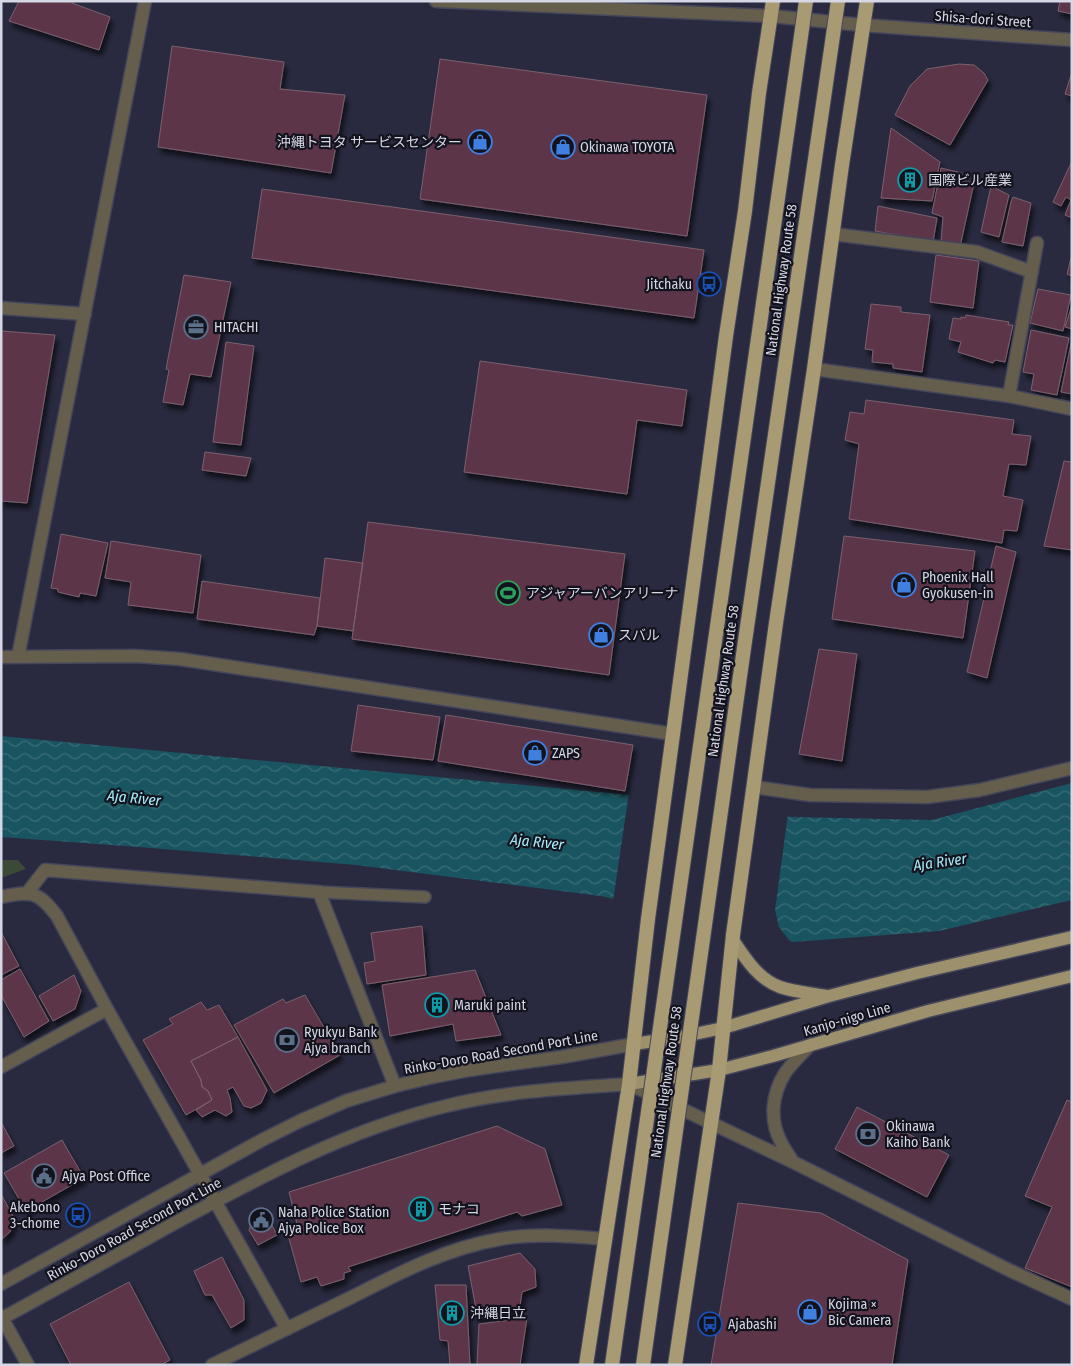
<svg xmlns="http://www.w3.org/2000/svg" width="1073" height="1366" font-family="'Fira Sans Condensed','Noto Sans JP',sans-serif">
<style>
.green{fill:#3a4a36}
.water{fill:url(#water-waves)}
.pier{fill:#292a3f}
.building{fill:#5d364a;stroke:#7a606d;filter:url(#shadow)}
.lines{fill:none;stroke-linecap:round;stroke-linejoin:round}
.service-casing{stroke:#45465a;stroke-width:14}
.minor-casing{stroke:#45465a;stroke-width:15}
.tertiary-casing{stroke:#45465a;stroke-width:15}
.primary-casing{stroke:#45465a;stroke-width:15}
.trunk-casing{stroke:#45465a;stroke-width:16}
.service{stroke:#655e4d;stroke-width:11}
.minor{stroke:#655e4d;stroke-width:12}
.tertiary{stroke:#655e4d;stroke-width:12}
.primary{stroke:#9d906c;stroke-width:12}
.trunk{stroke:#a89a72;stroke-width:14}
.trunk-bridge-casing{stroke:#45465a;stroke-width:16;stroke-linecap:butt}
.trunk-bridge{stroke:#a89a72;stroke-width:14}
.labels{text-anchor:middle;stroke-width:4.5;stroke-linejoin:round;paint-order:stroke}
.street-label{font-size:14px;fill:#d6d7e5;stroke:#13131d}
.poi-label{font-size:14px;fill:#d6d7e5;stroke:#13131d;text-anchor:start}
.water-label{font-size:15px;font-style:italic;fill:#a6edfd;stroke:#13131d}
</style>
<defs>
<pattern id="water-waves" width="16" height="10" patternUnits="userSpaceOnUse" patternTransform="scale(1.25)"><rect width="16" height="10" fill="#195560"/><path d="M0 5q4-4 8 0t8 0" fill="none" stroke="#3a6d77"/></pattern>
<filter id="shadow"><feDropShadow dx="3" dy="5.5" stdDeviation="2.5" flood-color="#0009"/></filter>
</defs>
<rect width="100%" height="100%" fill="#292a3f"/>
<path class="green" d="M1,860H18L26,869L1,878Z"/>
<path class="water" d="M1,736L631,795L792,817L932,820L1072,783V900L939,931L793,942L761,933L601,896L356,865L139,847L1,837Z"/>
<path class="pier" d="M629,793L788,814L775,910L779,927L792,944L761,936L613,901Z"/>
<path class="building" d="M19,1H73L72,3L110,17L99,50L9,21Z
M1060,1H1072V14L1058,11Z
M172,46L284,62L280,89L345,95L331,173L158,147Z
M440,59L707,95L687,236L420,199Z
M959,64L974,65L984,73L988,80L950,145L895,115L910,86L927,69Z
M1072,72V96L1065,94Z
M891,128L940,162L932,201L881,198Z
M1072,161V218L1065,215L1071,200L1066,197L1061,206L1053,202Z
M941,168L962,173L961,180L974,183L960,247L941,243L943,217L932,213Z
M991,186L1009,195L999,237L981,232Z
M262,189L704,250L694,318L252,258Z
M1013,197L1031,203L1023,246L1002,242L1011,202Z
M878,206L937,218L933,242L875,231Z
M936,255L979,261L973,308L930,302Z
M1071,258H1072V276L1067,274Z
M184,275L231,282L211,377L190,374L183,405L163,402L169,370L166,369Z
M1038,289L1071,295L1063,331L1030,323Z
M871,304L901,307V312L930,315L922,372L893,368V364L872,362L873,350L865,349Z
M1072,305V329L1065,327Z
M966,315L1009,322L1008,325H1013L1005,362L995,360L993,363L958,352L961,342L949,339L953,318L961,319V317L965,318Z
M1031,330L1069,338L1057,395L1031,390L1034,374L1023,372Z
M1,331L55,335L27,503L1,501Z
M1072,339V394L1061,392Z
M226,342L254,346L241,445L213,442Z
M480,361L687,390L682,426L637,420L627,494L464,472Z
M866,400L1014,420L1012,434L1031,436L1026,465L1009,464L1003,496L1023,500L1017,531L1004,530L1002,543L849,519L859,444L845,440L850,412L864,414Z
M205,452L251,458L246,476L202,470Z
M1064,461L1072,462V550L1044,546Z
M368,522L625,554L609,675L352,639Z
M61,534L108,543L96,596L80,593L79,597L58,592V589L51,588Z
M844,536L975,551L963,638L832,619Z
M111,541L201,555L193,613L128,605L131,582L105,578Z
M996,546L1016,552L987,678L967,672Z
M325,558L363,563L353,631L317,626Z
M202,581L320,598L317,626L314,635L197,619Z
M819,649L857,654L842,761L799,754Z
M358,705L440,717L433,760L351,751Z
M446,715L633,745L625,791L438,761Z
M422,926L426,975L367,984L364,963L375,961L371,933Z
M1,932L19,966L1,975Z
M20,969L49,1021L24,1037L1,995V980Z
M475,970L501,1035L456,1041L453,1024L390,1036L382,985Z
M74,975L81,991L75,1009L53,1021L39,996Z
M305,995L340,1055L274,1093L234,1025L283,999L286,1003Z
M201,1002L207,1010L219,1005L238,1037L191,1061L201,1080L202,1087L208,1091L212,1100L186,1115L143,1040L173,1024L169,1019Z
M238,1037L267,1090L261,1103L251,1108L244,1106L233,1087L227,1090L230,1098L232,1112L226,1116L215,1110L202,1117L196,1110L212,1100L208,1091L202,1087L201,1080L191,1061Z
M1067,1100L1072,1102V1287L1025,1268L1052,1207L1025,1196Z
M857,1107L949,1155L927,1197L835,1149Z
M1,1122L14,1146L1,1153Z
M497,1126L545,1149L562,1205L522,1216L517,1212L348,1267L351,1271L344,1273V1279L321,1286L317,1277L301,1282L288,1235L299,1232L289,1192Z
M62,1140L84,1178L26,1211L4,1173Z
M1,1194L15,1220L10,1232L2,1239Z
M738,1203L821,1213L908,1260L892,1365H711Z
M263,1208L277,1235L258,1245L249,1230L256,1210Z
M520,1253L535,1269L536,1287L522,1292L520,1306L478,1319L468,1266Z
M222,1257L244,1300V1320L231,1328L212,1295H205L194,1271Z
M129,1282L170,1360L161,1365H71L50,1324Z
M435,1285H466L470,1365H450L448,1341L440,1340Z
M527,1318L520,1365H477L479,1324Z"/>
<g class="lines">
<g class="service-casing">
<path id="service" d="M319,892L425,897"/>
</g>
<g class="minor-casing">
<path id="minor" d="M833,234L977,252L1032,272
M1,308L85,314
M814,369L1009,396L1072,409
M1009,396L1037,243
M1,657L135,656L180,659L673,734
M18,657L145,1
M754,787L810,795L927,797L980,790L1072,768
M27,893L45,870L319,892L395,1086
M629,1084L793,1162L1011,1271L1072,1299
M793,1162C789,1155 784,1149 781,1142C769,1120 772,1094 785,1073C792,1063 803,1053 811,1044"/>
</g>
<g class="tertiary-casing">
<path id="tertiary" d="M436,1L771,16L862,25L1072,40
M1,897C31,890 39,892 57,916L107,1009L287,1329
M1,1067L107,1009
M1,1284L264,1139L300,1121L346,1101L395,1086L433,1077L469,1070L562,1057L634,1044
M1,1316L28,1365
M1,1319C59,1287 116,1256 173,1224C260,1177 349,1129 446,1106C506,1091 568,1088 629,1084
M212,1365C259,1342 305,1320 352,1297C399,1273 447,1248 500,1239C535,1233 571,1236 606,1239"/>
</g>
<g class="primary-casing">
<path id="primary" d="M733,940C745,958 758,979 780,987C794,992 811,993 826,996
M634,1044L680,1037L723,1028L829,996L917,973L1072,937
M629,1084L719,1070L773,1056L928,1011L1072,976"/>
</g>
<g class="trunk-casing">
<path id="trunk" d="M586,1365L629,1084L648,919L673,734L726,336L745,211L759,93L773,1
M675,1365L719,1070L733,935L776,623L814,369L842,165L867,1"/>
</g>
<use href="#service" class="service"/>
<use href="#minor" class="minor"/>
<use href="#tertiary" class="tertiary"/>
<use href="#primary" class="primary"/>
<use href="#trunk" class="trunk"/>
<g class="trunk-bridge-casing">
<path id="trunk-bridge" d="M612,1365L806,1
M643,1365L743,655L838,1"/>
</g>
<use href="#trunk-bridge" class="trunk-bridge"/>
</g>
<defs>
<g id="shop-ring" transform="scale(1.25)"><circle r="9.5" fill="#13131d" stroke="#3f7fe0" stroke-width="1.5"/><path d="M-5-2.5h2.3a2.7 3.5 0 0 1 5.4 0H5L5.5 6h-11ZM-1.5-2.5h3a1.5 2.3 0 0 0-3 0Z" fill="#3f7fe0"/></g>
<g id="building-ring" transform="scale(1.25)"><circle r="9.5" fill="#13131d" stroke="#0f9aa8" stroke-width="1.5"/><path d="M-4-6H4V6H1V3H-1V6H-4ZM-2.5-4.3h1.7v1.8h-1.7ZM.8-4.3h1.7v1.8H.8ZM-2.5-1h1.7V.8h-1.7ZM.8-1h1.7V.8H.8Z" fill="#0f9aa8"/></g>
<g id="bus-ring" transform="scale(1.25)"><circle r="9.5" fill="#13131d" stroke="#1a4fb4" stroke-width="1.5"/><path d="M-5-6H5V4H4V6H2V4H-2V6H-4V4H-5ZM-3.5-4V0h7V-4ZM-3.5 1.2v1.5H-2V1.2ZM2 1.2v1.5H3.5V1.2Z" fill="#1a4fb4"/></g>
<g id="office-ring" transform="scale(1.25)"><circle r="9.5" fill="#13131d" stroke="#5c6f8a" stroke-width="1.5"/><path d="M-6-3h4V-5.5h4V-3h4V5H-6ZM-1-4.5V-3h2v-1.5ZM-6 0V1H6V0Z" fill="#5c6f8a"/></g>
<g id="stadium-ring" transform="scale(1.25)"><circle r="9.5" fill="#13131d" stroke="#2e9e5b" stroke-width="1.5"/><path d="M0-5a6.5 5 0 1 0 0 10a6.5 5 0 1 0 0-10ZM-3.5-1.8h7v3.6h-7Z" fill="#2e9e5b"/></g>
<g id="bank-ring" transform="scale(1.25)"><circle r="9.5" fill="#13131d" stroke="#5c6f8a" stroke-width="1.5"/><path d="M-6-4H6V4H-6ZM0-2.3a2.3 2.3 0 1 0 0 4.6a2.3 2.3 0 1 0 0-4.6Z" fill="#5c6f8a"/></g>
<g id="civic-ring" transform="scale(1.25)"><circle r="9.5" fill="#13131d" stroke="#5c6f8a" stroke-width="1.5"/><path d="M-.6-6.5H3V-4.5H.6V-3L4-1V1h2V6H-6V1h2V-1L-.6-3ZM-1.2 2.5V6h2.4V2.5Z" fill="#5c6f8a"/></g>
</defs>
<g fill-rule="evenodd">
<use href="#shop-ring" x="480" y="142"/>
<use href="#shop-ring" x="563" y="147"/>
<use href="#building-ring" x="910" y="180"/>
<use href="#bus-ring" x="709" y="284"/>
<use href="#office-ring" x="196" y="327"/>
<use href="#shop-ring" x="904" y="585"/>
<use href="#stadium-ring" x="508" y="593"/>
<use href="#shop-ring" x="601" y="635"/>
<use href="#shop-ring" x="535" y="753"/>
<use href="#building-ring" x="437" y="1005"/>
<use href="#bank-ring" x="287" y="1040"/>
<use href="#bank-ring" x="868" y="1134"/>
<use href="#civic-ring" x="44" y="1176"/>
<use href="#building-ring" x="421" y="1209"/>
<use href="#bus-ring" x="78" y="1215"/>
<use href="#civic-ring" x="261" y="1220"/>
<use href="#shop-ring" x="810" y="1312"/>
<use href="#building-ring" x="452" y="1313"/>
<use href="#bus-ring" x="710" y="1324"/>
</g>
<g class="labels">
<g class="street-label">
<text transform="translate(983 19) rotate(4)" y="5">Shisa-dori Street</text>
<text transform="translate(781 280) rotate(-82)" y="5">National Highway Route 58</text>
<text transform="translate(723 681) rotate(-82)" y="5">National Highway Route 58</text>
<text transform="translate(847 1019) rotate(-16)" y="5">Kanjo-nigo Line</text>
<text transform="translate(501 1052) rotate(-10)" y="5">Rinko-Doro Road Second Port Line</text>
<text transform="translate(666 1082) rotate(-82)" y="5">National Highway Route 58</text>
<text transform="translate(134 1229) rotate(-29)" y="5">Rinko-Doro Road Second Port Line</text>
</g>
<g class="poi-label">
<text x="462" y="147" text-anchor="end">沖縄トヨタ サービスセンター</text>
<text x="580" y="152">Okinawa TOYOTA</text>
<text x="928" y="185">国際ビル産業</text>
<text x="692" y="289" text-anchor="end">Jitchaku</text>
<text x="214" y="332">HITACHI</text>
<text x="922" y="582">Phoenix Hall<tspan x="922" dy="16">Gyokusen-in</tspan></text>
<text x="526" y="598">アジャアーバンアリーナ</text>
<text x="618" y="640">スバル</text>
<text x="552" y="758">ZAPS</text>
<text x="454" y="1010">Maruki paint</text>
<text x="304" y="1037">Ryukyu Bank<tspan x="304" dy="16">Ajya branch</tspan></text>
<text x="886" y="1131">Okinawa<tspan x="886" dy="16">Kaiho Bank</tspan></text>
<text x="62" y="1181">Ajya Post Office</text>
<text x="60" y="1212" text-anchor="end">Akebono<tspan x="60" dy="16">3-chome</tspan></text>
<text x="438" y="1214">モナコ</text>
<text x="278" y="1217">Naha Police Station<tspan x="278" dy="16">Ajya Police Box</tspan></text>
<text x="828" y="1309">Kojima ×<tspan x="828" dy="16">Bic Camera</tspan></text>
<text x="470" y="1318">沖縄日立</text>
<text x="728" y="1329">Ajabashi</text>
</g>
<g class="water-label">
<text transform="translate(134 798) rotate(6)" y="5">Aja River</text>
<text transform="translate(537 842) rotate(6)" y="5">Aja River</text>
<text transform="translate(940 862) rotate(-8)" y="5">Aja River</text>
</g>
</g>
<rect width="1073" height="1366" fill="none" stroke="#d6d7e5" stroke-width="5"/>
</svg>
